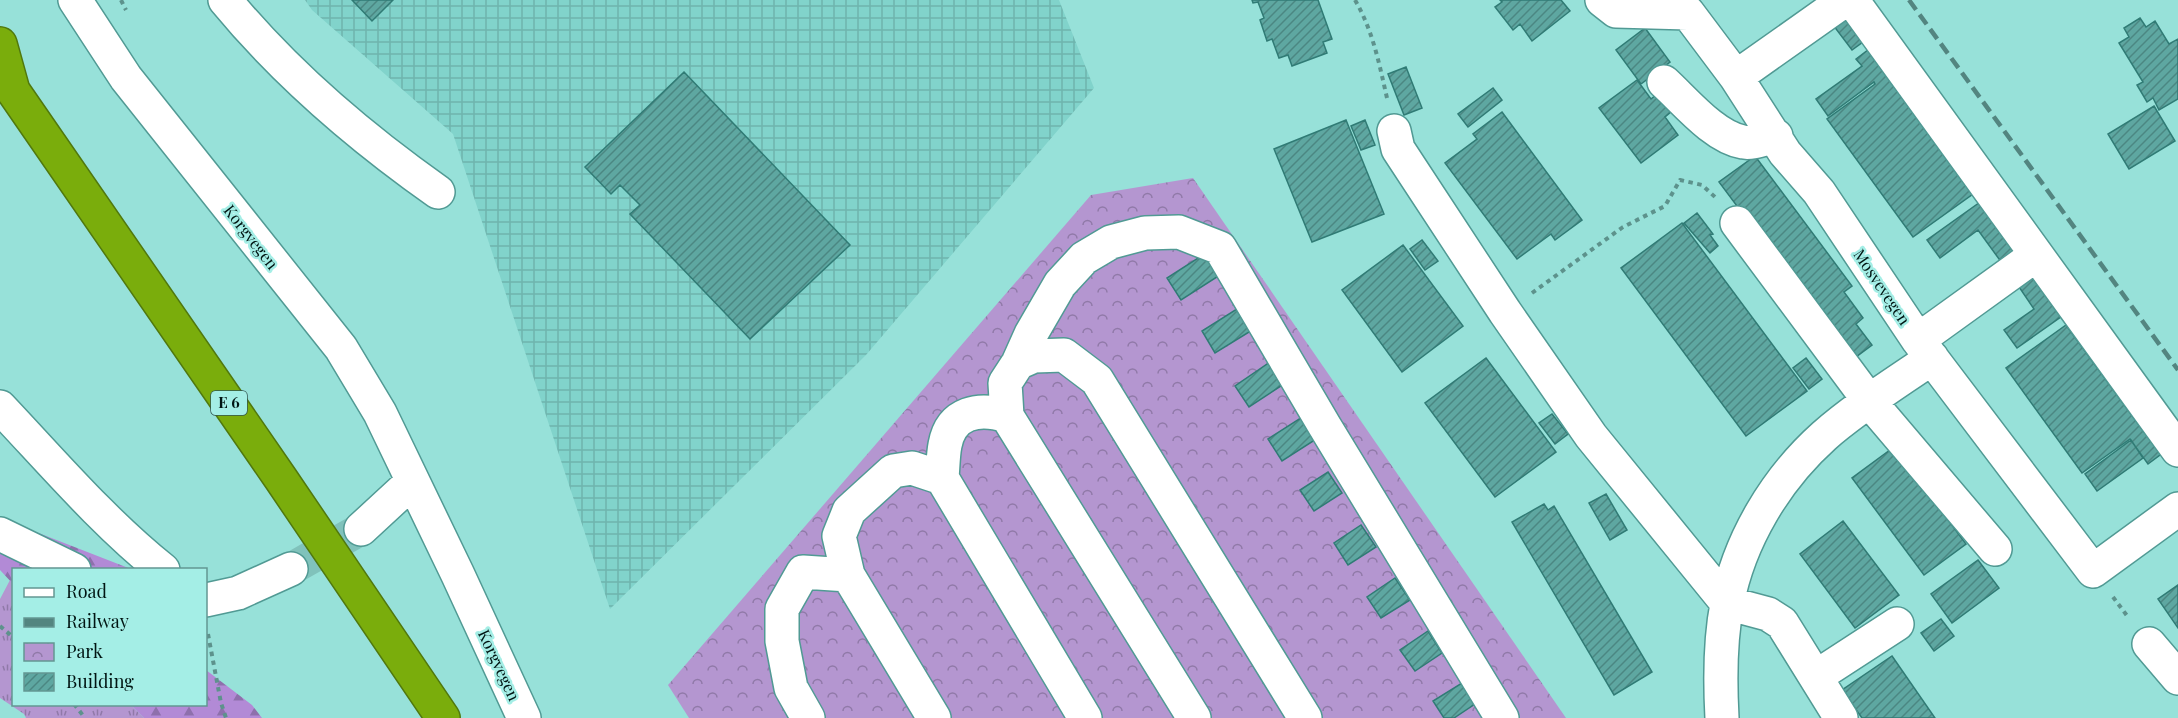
<svg xmlns="http://www.w3.org/2000/svg" width="2178" height="718" font-family="'Playfair Display',serif">
<style>
.industrial{fill:url(#industrial-grid)}
.grass{fill:url(#grass-tufts)}
.forest{fill:url(#forest-firs)}
.park{fill:url(#park-crowns)}
.building{fill:url(#building-hatch);stroke:#307b75;stroke-width:1.5}
.lines{fill:none;stroke-linecap:round;stroke-linejoin:round}
.minor-tunnel{stroke:#80c2bb;stroke-width:33;stroke-dasharray:33 16;stroke-linecap:butt}
.minor-casing{stroke:#519a94;stroke-width:36}
.highway-casing{stroke:#50780e;stroke-width:36}
.path{stroke:#5d928c;stroke-width:4;stroke-dasharray:4.5 4.5;stroke-linecap:butt}
.minor{stroke:#fff;stroke-width:33}
.highway{stroke:#7aad0c;stroke-width:33}
.rail{stroke:#538580;stroke-width:4.5;stroke-dasharray:12 6;stroke-linecap:butt}
.labels{text-anchor:middle;stroke-width:5;stroke-linejoin:round;paint-order:stroke}
.shield{fill:#a4eee6;stroke:#325652;stroke-width:1.5}
.shield-label{font-size:15px;font-weight:bold;fill:#011513}
.street-label{font-size:16px;fill:#011513;stroke:#a4eee6}
</style>
<defs>
<pattern id="industrial-grid" width="8" height="8" patternUnits="userSpaceOnUse" patternTransform="scale(1.5)"><rect width="8" height="8" fill="#81d3cb"/><path d="M0 4h8M4 0v8" fill="none" stroke="#6eb4ad"/></pattern>
<pattern id="grass-tufts" width="24" height="20" patternUnits="userSpaceOnUse" patternTransform="scale(1.5)"><rect width="24" height="20" fill="#b496d0"/><path d="M3 7l-1-3M5 7V3M7 7l1-3M15 17l-1-3M17 17v-4M19 17l1-3" fill="none" stroke="#9079a8"/></pattern>
<pattern id="forest-firs" width="22" height="20" patternUnits="userSpaceOnUse" patternTransform="scale(1.5)"><rect width="22" height="20" fill="#b28ad6"/><path d="M5 1l3.5 6h-7zM16 11l3.5 6h-7z" fill="#8e70ac"/></pattern>
<pattern id="park-crowns" width="20" height="18" patternUnits="userSpaceOnUse" patternTransform="scale(1.5)"><rect width="20" height="18" fill="#b496d0"/><path d="M2 6a3 3 0 1 1 6 0M12 15a3 3 0 1 1 6 0" fill="none" stroke="#9079a8"/></pattern>
<pattern id="building-hatch" width="6" height="6" patternUnits="userSpaceOnUse" patternTransform="scale(1.5)"><rect width="6" height="6" fill="#5ea7a1"/><path d="M-1 1l2-2M0 6l6-6M5 7l2-2" fill="none" stroke="#4b8782"/></pattern>
</defs>
<rect width="100%" height="100%" fill="#97e1d9"/>
<path class="industrial" d="M305,0H1059L1094,88L866,355L610,609L453,134L312,10Z"/>
<path class="grass" d="M10,580L14,584V704L131,705L144,718H26L24,714L0,698V599Z"/>
<path class="forest" d="M0,518L131,569L14,570L13,584L0,570Z
M206,670L252,705L262,718H144L131,705L206,704Z"/>
<path class="park" d="M1193,178L1566,718H689L668,685L1091,195Z"/>
<path class="building" d="M352,0H393L372,21Z
M1252,0H1318L1332,39L1323,42L1327,53L1292,66L1288,55L1279,58L1272,39L1267,41L1260,20L1264,18L1258,2L1253,3Z
M1500,0H1561L1570,11L1532,41L1520,24L1513,30L1495,7L1502,2Z
M1848,13L1867,39L1852,50L1833,25Z
M2140,18L2146,27L2155,21L2169,44L2178,39V99L2159,110L2153,98L2147,102L2137,85L2143,82L2119,43L2129,37L2124,28Z
M1645,28L1670,62L1641,84L1616,50Z
M1873,46L1973,194L1913,237L1827,119L1875,84L1874,82L1828,116L1816,99L1862,66L1856,59Z
M1406,67L1422,108L1404,115L1388,74Z
M684,72L850,245L750,339L630,214L640,205L620,185L611,194L585,167Z
M1637,80L1651,99L1657,94L1671,112L1665,117L1678,135L1641,163L1599,108Z
M1493,88L1502,100L1468,127L1458,114Z
M2154,106L2175,141L2129,169L2108,134Z
M1502,112L1582,220L1555,240L1551,234L1517,259L1445,163L1477,139L1473,134Z
M1346,120L1384,214L1312,242L1274,149Z
M1365,120L1375,145L1361,150L1351,126Z
M1755,156L1852,286L1844,292L1863,318L1856,324L1872,345L1852,360L1719,182Z
M1983,200L2024,258L2007,270L1978,230L1940,258L1927,240Z
M1697,213L1713,234L1710,235L1718,246L1710,253L1684,223Z
M1682,223L1807,391L1746,436L1621,268Z
M1422,240L1438,261L1425,270L1410,249Z
M1403,245L1463,326L1402,372L1342,290Z
M1206,253L1220,275L1181,300L1167,278Z
M2034,272L2065,314L2017,348L2004,330L2034,309L2017,284Z
M1240,307L1254,329L1215,353L1202,331Z
M2066,325L2144,432L2148,429L2164,452L2148,464L2130,439L2082,473L2006,368Z
M1486,358L1556,452L1495,497L1425,403Z
M1806,358L1822,379L1809,389L1793,368Z
M1273,360L1287,382L1249,407L1235,386Z
M1307,414L1321,436L1282,461L1268,439Z
M1552,414L1568,434L1555,444L1539,423Z
M2131,440L2143,458L2097,491L2085,474Z
M1894,447L1966,544L1924,575L1852,478Z
M1328,472L1342,493L1314,511L1300,490Z
M1606,494L1627,530L1610,540L1589,503Z
M1544,504L1548,510L1554,506L1652,672L1614,695L1512,522Z
M1843,521L1899,595L1855,628L1800,554Z
M1361,525L1376,547L1348,565L1334,543Z
M1978,560L1999,588L1952,623L1931,594Z
M1395,578L1410,600L1381,618L1367,597Z
M2178,585V628L2158,599Z
M1941,619L1954,636L1934,651L1921,633Z
M1428,631L1442,653L1415,671L1400,650Z
M1892,656L1935,718H1862L1842,690Z
M1462,683L1475,704L1454,718H1444L1433,701Z"/>
<g class="lines">
<path class="minor-tunnel" d="M291,569L361,529"/>
<g class="minor-casing">
<path id="minor" d="M75,0L126,78L341,348L380,413L458,575L524,718
M225,0C286,74 360,137 438,192
M1602,0L1616,11L1688,13
M1676,0L1688,13L1736,77L1785,153L1819,192L1918,340L2093,571L2178,509
M1852,0L2178,450
M1736,77L1845,0
M1664,82C1685,101 1714,137 1743,142C1752,144 1766,138 1776,136
M1394,131L1398,149L1505,312L1591,436L1727,603L1768,614L1782,623L1841,718
M1737,223L1870,402L1995,549
M1918,340L2036,255
M1018,363L1031,334L1060,284L1084,258L1111,242L1145,233L1179,232L1220,248L1324,425L1502,718
M0,407C52,462 103,522 163,570
M1007,416L1194,718
M942,478L1085,718
M361,529L412,482
M0,534L74,570
M848,575L934,718
M206,600L238,593L291,569
M2149,644L2178,678
M1817,676L1897,624
M808,718L791,688L782,641V609L803,572L848,575L839,536L849,511L893,471L912,468L942,478C943,467 943,455 945,445C951,412 979,407 1007,416L1005,383L1018,363L1034,356L1064,355L1097,380L1305,718
M1722,718C1720,681 1720,640 1727,604C1739,540 1776,479 1824,436C1857,407 1896,383 1932,358"/>
</g>
<g class="highway-casing">
<path id="highway" d="M0,44L13,91
M0,72L281,479L443,718"/>
</g>
<path class="path" d="M121,0L126,10
M1355,0C1373,31 1379,63 1387,98
M1532,293L1623,227L1665,206L1680,180L1702,185L1715,197
M2113,597L2128,617
M0,626L14,638
M208,634L221,703L226,718
M74,704L85,718"/>
<use href="#minor" class="minor"/>
<use href="#highway" class="highway"/>
<path class="rail" d="M1909,0L2178,370"/>
</g>
<g class="labels">
<rect class="shield" x="211" y="391" width="36" height="24" rx="4.5"/>
<g class="shield-label">
<text x="229" y="408">E 6</text>
</g>
<g class="street-label">
<text transform="translate(251 237) rotate(52)" y="6">Korgvegen</text>
<text transform="translate(1882 287) rotate(56)" y="6">Mosvevegen</text>
<text transform="translate(499 665) rotate(65)" y="6">Korgvegen</text>
</g>
</g>
<rect x="12" y="568" width="195" height="138" fill="#a4eee6" stroke="#639792" stroke-width="1.5"/>
<rect x="24" y="588" width="30" height="9" fill="#ffffff" stroke="#639792" stroke-width="1.5"/>
<text x="66" y="598" font-size="18" fill="#011513">Road</text>
<rect x="24" y="618" width="30" height="9" fill="#538580" stroke="#639792" stroke-width="1.5"/>
<text x="66" y="628" font-size="18" fill="#011513">Railway</text>
<rect x="24" y="643" width="30" height="18" fill="url(#park-crowns)" stroke="#639792" stroke-width="1.5"/>
<text x="66" y="658" font-size="18" fill="#011513">Park</text>
<rect x="24" y="673" width="30" height="18" fill="url(#building-hatch)" stroke="#639792" stroke-width="1.5"/>
<text x="66" y="688" font-size="18" fill="#011513">Building</text>
</svg>
